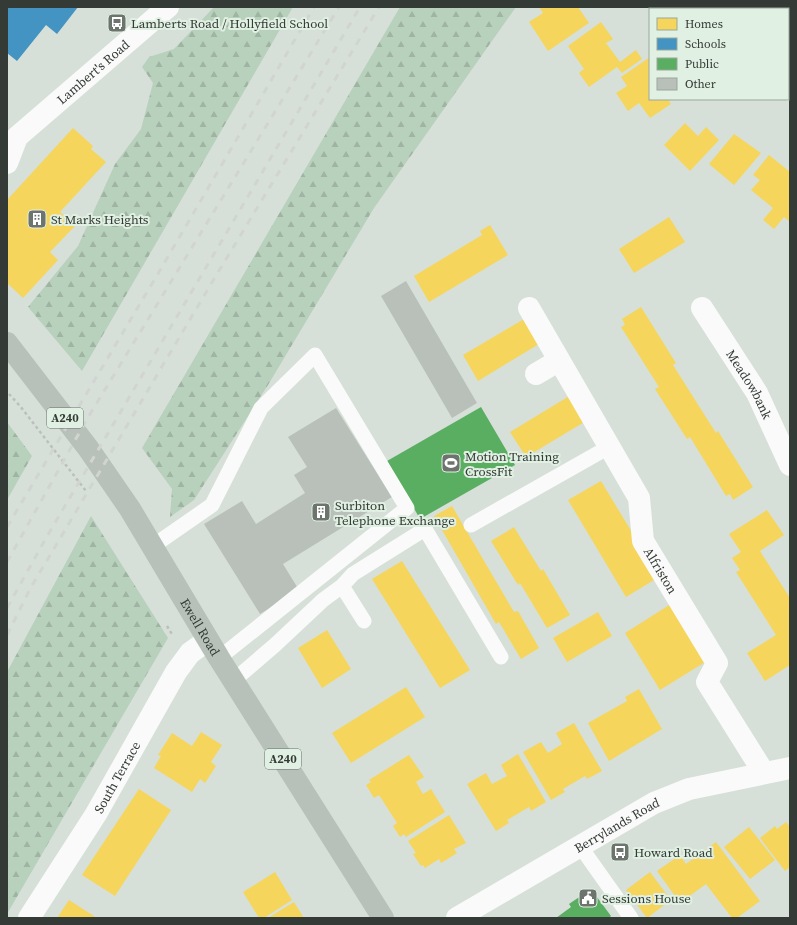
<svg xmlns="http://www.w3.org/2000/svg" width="797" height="925" font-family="'Source Serif 4',serif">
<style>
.forest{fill:url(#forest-firs)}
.homes{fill:#f6d55c}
.schools{fill:#4393c3}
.public{fill:#5aae61}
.building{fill:#b9c0ba}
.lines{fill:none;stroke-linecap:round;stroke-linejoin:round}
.path{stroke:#bdbfbd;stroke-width:2.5;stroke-dasharray:3 3;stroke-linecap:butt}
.lane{stroke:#f9faf9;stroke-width:15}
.street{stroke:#f9faf9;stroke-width:22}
.secondary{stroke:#f9faf9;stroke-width:22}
.primary{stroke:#b8c0ba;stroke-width:22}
.rail{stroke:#d1d4d1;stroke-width:3;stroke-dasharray:7 7;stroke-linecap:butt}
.labels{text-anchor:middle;stroke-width:4;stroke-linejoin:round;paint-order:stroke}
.shield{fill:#e0f0e2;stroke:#687169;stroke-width:1}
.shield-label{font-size:12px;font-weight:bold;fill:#343a35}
.poi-label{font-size:13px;fill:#343a35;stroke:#e0f0e2;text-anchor:start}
.street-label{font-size:13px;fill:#343a35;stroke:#e0f0e2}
</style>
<defs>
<pattern id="forest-firs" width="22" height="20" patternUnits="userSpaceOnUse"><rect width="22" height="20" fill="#b8d1bc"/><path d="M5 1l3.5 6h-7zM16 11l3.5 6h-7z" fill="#9fb4a2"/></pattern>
</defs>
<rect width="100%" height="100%" fill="#d6e0d8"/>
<path class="forest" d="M214,7H293L82,371L28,307L78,246L115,164L141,129L153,83L142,67L149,57L174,49Z
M400,7H516L374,208L268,385L194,500L170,517L172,489L142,448Z
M7,422L32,456L7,500Z
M91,516L168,638L7,914V672Z"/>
<path class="homes" d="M539,7H578L589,23L548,51L529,22L543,13Z
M601,22L613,39L606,43L620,62L636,50L642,59L622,73L617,67L589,87L579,73L584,69L568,46Z
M650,57V99H668L671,104L650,118L639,103L628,111L616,93L627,86L621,77Z
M685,123L698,136L706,127L719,140L690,171L664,145Z
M73,128L93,146L91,149L106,162L60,212L75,226L50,252L58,260L23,298L7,283V200Z
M734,134L761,153L734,185L709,164Z
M769,155L790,172V222L784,217L774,229L763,220L773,208L751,190L760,180L753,175Z
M669,217L685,242L634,273L619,249Z
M490,225L508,255L429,302L414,276L482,235L480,231Z
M641,307L676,363L673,365L716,433L718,431L753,487L733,500L730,494L726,496L690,437L687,439L655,389L659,387L621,327L625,325L622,319Z
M524,319L539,344L478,381L463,355Z
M571,395L586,421L526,457L510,432Z
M601,481L659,577L626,597L568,500Z
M452,506L514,612L518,611L539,648L521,659L499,622L496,624L434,516Z
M767,510L784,535L760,551L790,598V665L765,681L747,653L776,635L736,572L740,570L732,558L741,552L729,534Z
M514,527L541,571L543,569L570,615L547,628L520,583L518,585L491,541Z
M402,561L470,670L440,688L372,579Z
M674,602L710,659L660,690L625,633Z
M598,612L612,636L567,662L553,638Z
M327,630L351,669L322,688L298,648Z
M406,687L425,717L351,763L332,733Z
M639,689L662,729L609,761L588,723L627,701L625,697Z
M574,723L602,771L587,779L585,776L563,789L565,792L551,800L523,752L541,742L548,753L562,744L556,733Z
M201,732L222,745L211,762L216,766L205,783L200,779L192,792L154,768L161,756L158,755L172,733L192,746Z
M518,754L546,802L531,811L529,807L507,820L509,823L496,831L467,784L486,773L492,784L507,776L501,765Z
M409,755L424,777L416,782L423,794L431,789L445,812L406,837L404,834L400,837L393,826L397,823L379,795L374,798L366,785L371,782L369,780Z
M139,789L171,810L115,896L82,875Z
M449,815L466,843L454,849L457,853L441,863L439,859L425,868L423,865L421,866L413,854L416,853L408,841Z
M786,822L790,827V867L785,871L760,838L775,826L777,829Z
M749,827L775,860L750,879L724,847Z
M716,842L760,901L737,918H732L706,884L680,903L657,871L680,855L686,864Z
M275,872L292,900L264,918H259L243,892Z
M650,872L671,900L647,918L626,890Z
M69,900L97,918H57Z
M294,902L304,918H268Z"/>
<path class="schools" d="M7,7H78L57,34L46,25L17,61L7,53Z"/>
<path class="public" d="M481,407L515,465L420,519L387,461Z
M591,889L611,916L609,918H556L571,907L569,904Z"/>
<path class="building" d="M406,281L477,403L452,418L381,296Z
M336,408L392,497L283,564L299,590L260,614L204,524L242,501L256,524L305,493L294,475L307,467L288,437Z"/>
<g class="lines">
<path class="path" d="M9,394L20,406L86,491
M167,626L173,636"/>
<path class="lane" d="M471,525L609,447
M153,546L212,505L261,408L315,355L407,508L219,658
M342,586L364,621
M233,681L275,645L323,600L342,586L353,574L425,529L501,657
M580,846L631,918"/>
<g class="street">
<path id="s1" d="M529,308L639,498L643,541L717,663L707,682L764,773"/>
<path id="s2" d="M702,308L757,393L790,465"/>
<path d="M536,374L558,361"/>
<path id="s3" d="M29,918L96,814L176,672L190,653L208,640"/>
<path id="s4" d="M457,918L654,803L689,789L790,768"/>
</g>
<g class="secondary">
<path d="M677,7L680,9"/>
<path d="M776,9L777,7"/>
<path d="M788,88L790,90"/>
<path id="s5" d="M7,163L17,137L168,7"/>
</g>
<path class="primary" id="s6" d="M7,343L88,448L130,509L219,658L383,918"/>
<path class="rail" d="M7,527L159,272L314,7
M7,562L87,419L339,7
M7,608L46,538L360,7
M7,635L30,589L214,279L379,7"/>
</g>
<defs>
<g id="bus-square" transform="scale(1)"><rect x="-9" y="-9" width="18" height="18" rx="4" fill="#6d746e" stroke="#e0f0e2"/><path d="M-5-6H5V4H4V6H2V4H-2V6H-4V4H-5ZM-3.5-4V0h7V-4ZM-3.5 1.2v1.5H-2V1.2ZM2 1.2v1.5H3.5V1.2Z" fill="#fff"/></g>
<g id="building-square" transform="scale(1)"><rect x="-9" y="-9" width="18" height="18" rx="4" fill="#6d746e" stroke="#e0f0e2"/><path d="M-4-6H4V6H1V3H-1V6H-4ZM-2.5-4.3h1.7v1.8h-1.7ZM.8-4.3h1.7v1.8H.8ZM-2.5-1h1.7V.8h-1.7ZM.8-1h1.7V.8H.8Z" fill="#fff"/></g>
<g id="stadium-square" transform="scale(1)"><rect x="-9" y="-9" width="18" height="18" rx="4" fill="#6d746e" stroke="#e0f0e2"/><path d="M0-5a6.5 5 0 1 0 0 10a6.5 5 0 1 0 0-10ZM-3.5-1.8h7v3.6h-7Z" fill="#fff"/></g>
<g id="civic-square" transform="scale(1)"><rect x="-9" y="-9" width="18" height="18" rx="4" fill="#6d746e" stroke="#e0f0e2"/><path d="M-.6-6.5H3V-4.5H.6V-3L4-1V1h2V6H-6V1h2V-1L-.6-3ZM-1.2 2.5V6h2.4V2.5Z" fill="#fff"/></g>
</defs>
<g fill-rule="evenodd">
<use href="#bus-square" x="117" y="23"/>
<use href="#building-square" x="37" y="219"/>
<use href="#stadium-square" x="451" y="463"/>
<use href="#building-square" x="321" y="512"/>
<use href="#bus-square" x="620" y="852"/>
<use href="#civic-square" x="588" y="898"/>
</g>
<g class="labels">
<g class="shield">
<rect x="47" y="408" width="36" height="20" rx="3"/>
<rect x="265" y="749" width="36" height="20" rx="3"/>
</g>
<g class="shield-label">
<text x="65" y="422">A240</text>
<text x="283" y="763">A240</text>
</g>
<g class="poi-label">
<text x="131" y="28">Lamberts Road / Hollyfield School</text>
<text x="51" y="224">St Marks Heights</text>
<text x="465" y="461">Motion Training<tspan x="465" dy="15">CrossFit</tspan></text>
<text x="335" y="510">Surbiton<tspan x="335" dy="15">Telephone Exchange</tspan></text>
<text x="634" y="857">Howard Road</text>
<text x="602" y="903">Sessions House</text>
</g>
<g class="street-label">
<text dy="5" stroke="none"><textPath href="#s5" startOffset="128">Lambert's Road</textPath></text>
<text dy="5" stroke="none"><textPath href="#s2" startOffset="90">Meadowbank</textPath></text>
<text dy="5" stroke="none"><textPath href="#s1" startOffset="297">Alfriston</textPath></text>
<text dy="5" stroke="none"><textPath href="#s6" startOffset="344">Ewell Road</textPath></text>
<text dy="5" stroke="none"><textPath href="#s3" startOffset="166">South Terrace</textPath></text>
<text dy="5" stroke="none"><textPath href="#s4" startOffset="185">Berrylands Road</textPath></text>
</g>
</g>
<rect width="797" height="925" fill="none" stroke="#343a35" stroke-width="16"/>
<rect x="649" y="8" width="140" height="92" fill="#e0f0e2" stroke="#9ba79d"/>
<rect x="657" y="18" width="20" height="12" fill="#f6d55c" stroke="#9ba79d"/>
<text x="685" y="28" font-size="12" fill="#343a35">Homes</text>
<rect x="657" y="38" width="20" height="12" fill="#4393c3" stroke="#9ba79d"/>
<text x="685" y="48" font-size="12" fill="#343a35">Schools</text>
<rect x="657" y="58" width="20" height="12" fill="#5aae61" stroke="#9ba79d"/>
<text x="685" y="68" font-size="12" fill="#343a35">Public</text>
<rect x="657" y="78" width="20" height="12" fill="#b9c0ba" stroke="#9ba79d"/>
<text x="685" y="88" font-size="12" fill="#343a35">Other</text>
</svg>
